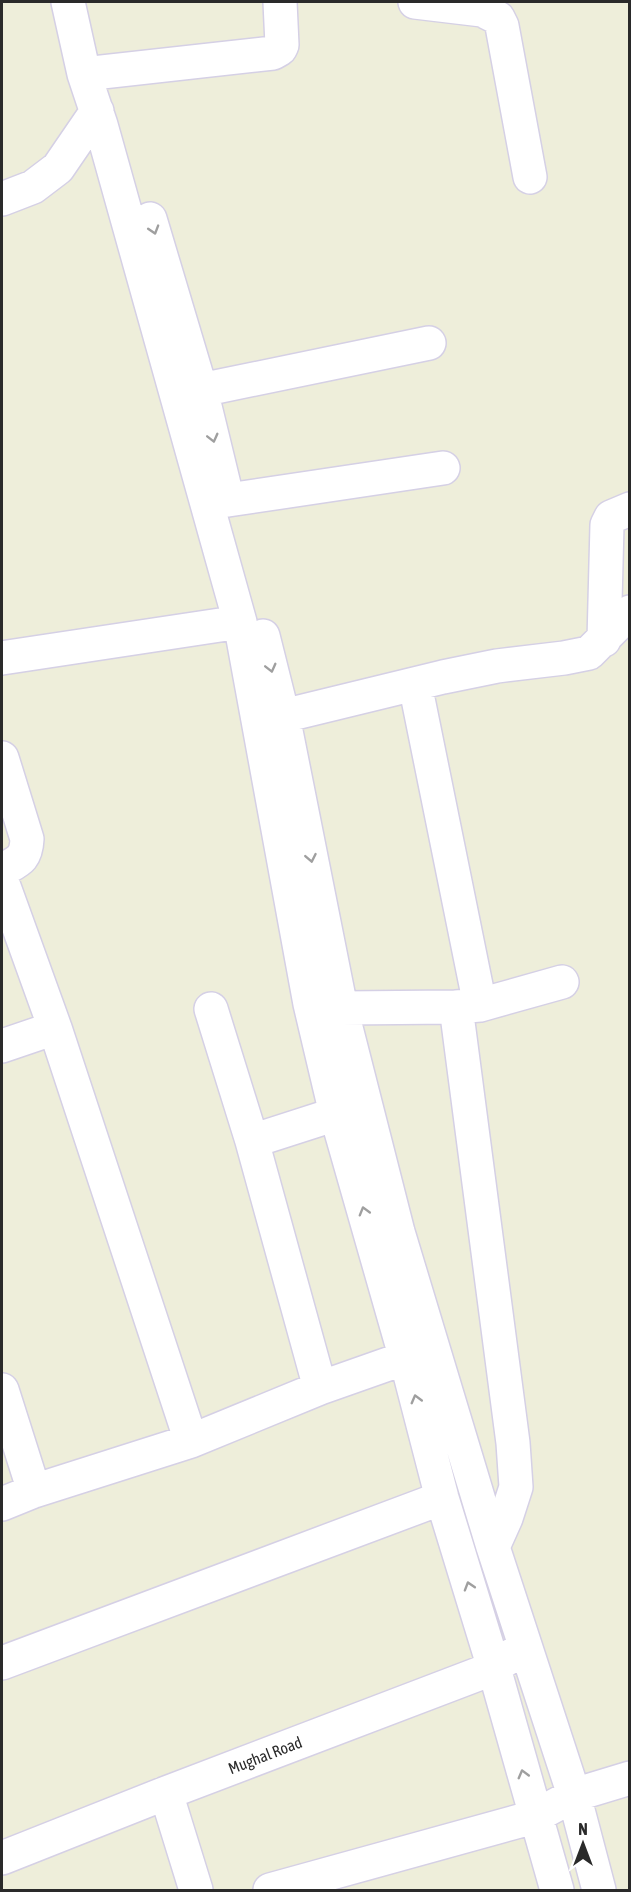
<svg xmlns="http://www.w3.org/2000/svg" width="631" height="1892" font-family="'Asap Condensed',sans-serif">
<style>
.lines{fill:none;stroke-linecap:round;stroke-linejoin:round}
.minor-casing{stroke:#d5d0e5;stroke-width:36}
.minor{stroke:#fff;stroke-width:33}
.oneway{stroke:#9f9f9f}
.labels{text-anchor:middle;stroke-width:4.5;stroke-linejoin:round;paint-order:stroke}
.street-label{font-size:16px;fill:#2a2a2a;stroke:#fff}
</style>
<rect width="100%" height="100%" fill="#eeeeda"/>
<g class="lines">
<g class="minor-casing">
<path id="minor" d="M68,2L84,74L101,125L240,622L310,1004L336,1114L406,1359L442,1498L494,1668L557,1890
M415,2L482,10L498,18L502,26L530,177
M84,74L273,53L280,49L282,45L280,2
M2,199L33,187L58,168L97,111
M150,219L201,390L226,493
M201,390L429,343
M228,500L443,468
M263,636L283,716L341,1008L398,1232L493,1547L574,1795L599,1890
M604,640L607,525L611,517L630,509
M2,658L240,622
M415,684L480,1005L456,1007L513,1443L516,1487L506,1518L493,1547
M283,716L443,677L497,666L564,658L589,653L630,612
M2,758L27,839C26,860 18,861 2,870
M2,881L55,1028L191,1441
M480,1005L562,982
M321,1006L341,1008L456,1007
M211,1009L252,1141L320,1388
M2,1046L55,1028
M252,1141L336,1114
M2,1390L34,1491
M2,1504L34,1491L191,1441L320,1388L425,1351
M2,1663L442,1498
M166,1793L196,1890
M2,1858L166,1793L494,1668L512,1655
M270,1890L534,1817L574,1795L630,1778"/>
</g>
<use href="#minor" class="minor"/>
</g>
<defs><path id="oneway-chevron" d="M-2-3.5L2.5 0L-2 3.5" fill="none" stroke-width="1.6" stroke-linecap="round" stroke-linejoin="round" transform="scale(1.5)"/></defs>
<g class="oneway">
<use href="#oneway-chevron" transform="translate(154 230) rotate(73)"/>
<use href="#oneway-chevron" transform="translate(213 438) rotate(76)"/>
<use href="#oneway-chevron" transform="translate(271 668) rotate(76)"/>
<use href="#oneway-chevron" transform="translate(311 858) rotate(79)"/>
<use href="#oneway-chevron" transform="translate(364 1211) rotate(-106)"/>
<use href="#oneway-chevron" transform="translate(416 1399) rotate(-105)"/>
<use href="#oneway-chevron" transform="translate(469 1586) rotate(-107)"/>
<use href="#oneway-chevron" transform="translate(523 1774) rotate(-105)"/>
</g>
<g class="labels">
<g class="street-label">
<text transform="translate(265 1755) rotate(-21)" y="6">Mughal Road</text>
</g>
</g>
<rect width="631" height="1892" fill="none" stroke="#2a2a2a" stroke-width="6"/>
<g transform="translate(583 1844)" stroke="#ffffff" stroke-width="4.5" paint-order="stroke">
<path d="M0-4.5L10 22L0 15L-10 22Z" fill="#2a2a2a"/>
<text y="-9" font-size="16" font-weight="bold" text-anchor="middle" fill="#2a2a2a">N</text>
</g>
</svg>
